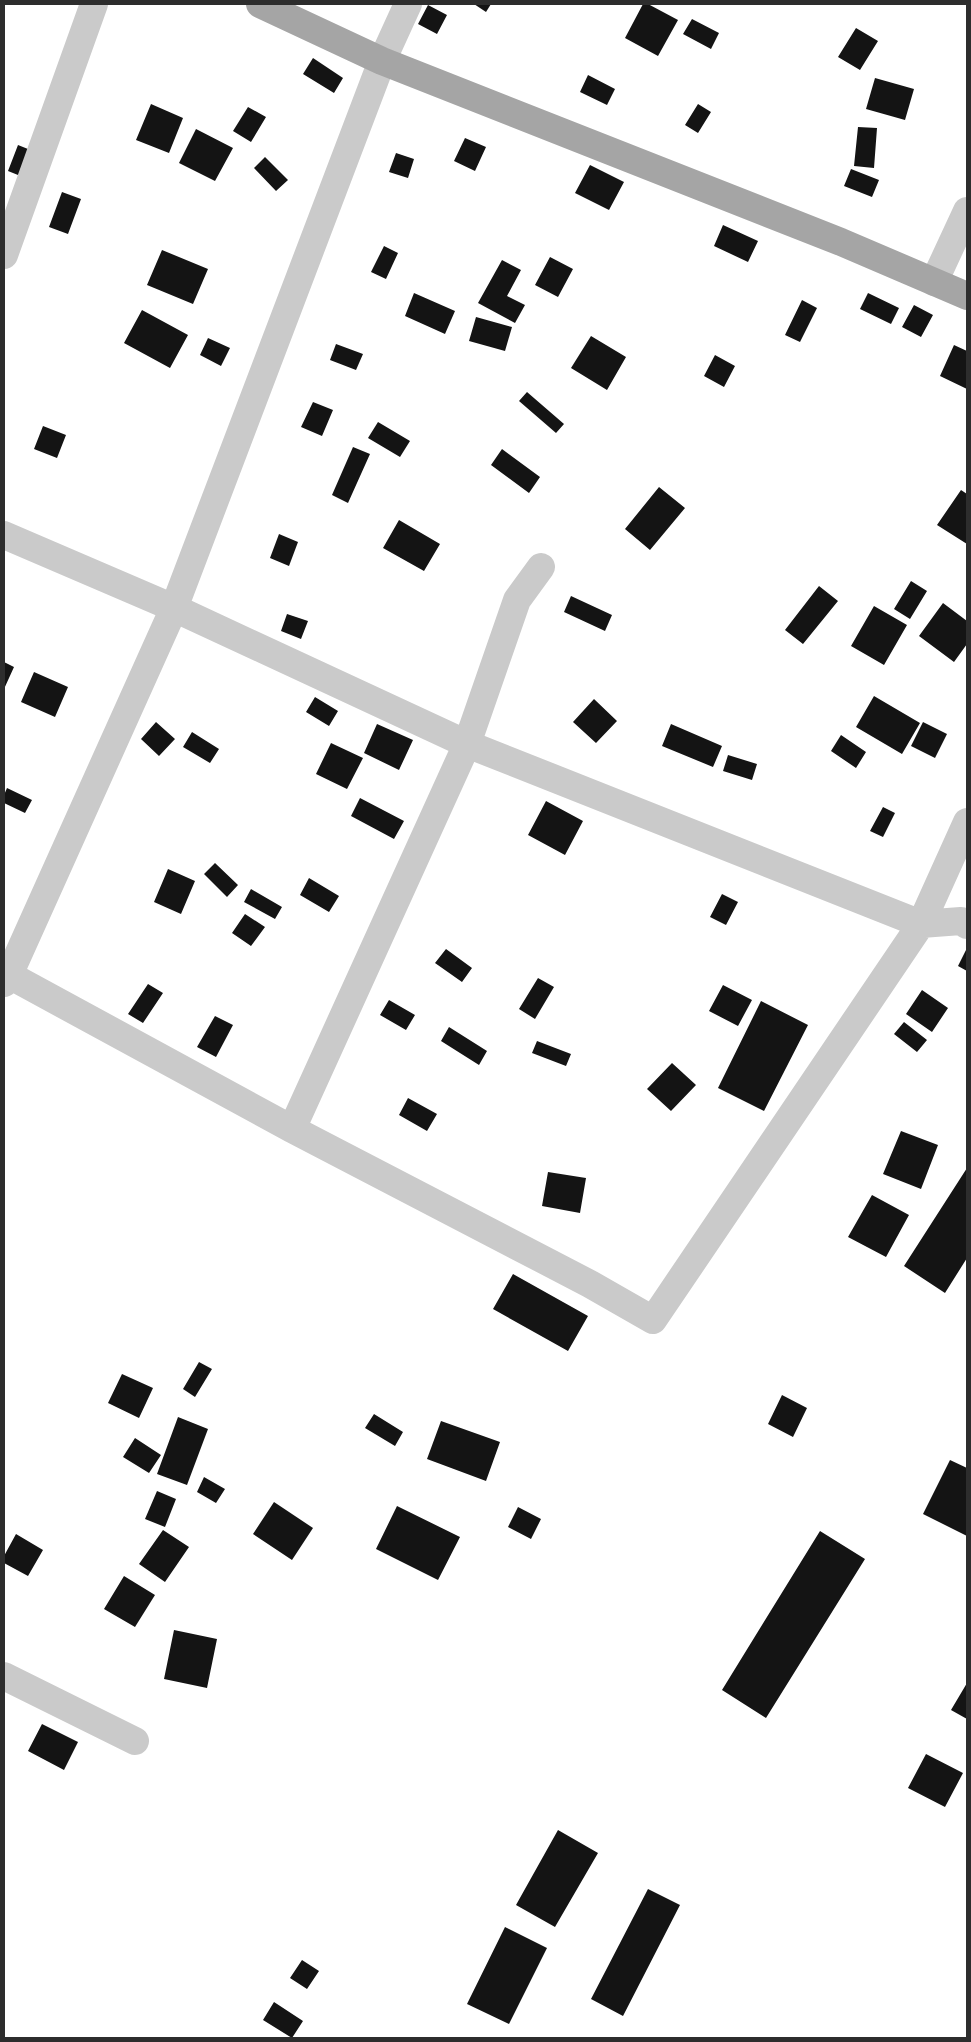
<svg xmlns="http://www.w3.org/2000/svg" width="971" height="2042" font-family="'Exo 2',sans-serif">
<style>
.building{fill:#141414}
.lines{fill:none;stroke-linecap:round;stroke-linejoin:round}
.street{stroke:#cacaca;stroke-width:28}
.primary{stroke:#a5a5a5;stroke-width:28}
</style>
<rect width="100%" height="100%" fill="#fff"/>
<path class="building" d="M474,4H491L486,12Z
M643,4H648L678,20L658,56L625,38Z
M428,5L447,15L437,34L418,24Z
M692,19L719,33L711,49L683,34Z
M856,28L878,41L860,70L838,57Z
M313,58L343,78L334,93L303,74Z
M588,75L615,89L607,105L580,92Z
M875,78L914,89L905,120L866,109Z
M151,104L183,118L169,153L136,140Z
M698,104L711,112L698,133L685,125Z
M248,107L266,117L251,142L233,131Z
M858,127L877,128L874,168L854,166Z
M196,129L233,148L215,181L179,163Z
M465,138L486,147L475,171L454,161Z
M18,145L38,153L28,179L8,171Z
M396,153L414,159L408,178L389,172Z
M265,157L288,180L276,191L254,168Z
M590,165L624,182L609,210L575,193Z
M851,169L879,180L872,197L844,186Z
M62,192L81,199L68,234L49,227Z
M723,225L758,241L748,262L714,246Z
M384,246L398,253L386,279L371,272Z
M162,250L208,269L193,304L147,285Z
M550,257L573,269L558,297L535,285Z
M502,260L521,270L507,296L525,305L515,323L478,303Z
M414,293L455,311L445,334L405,316Z
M868,293L899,308L891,324L860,309Z
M802,300L817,308L800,342L785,335Z
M914,305L933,315L921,337L902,327Z
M142,310L188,335L170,368L124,343Z
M476,317L512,327L505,351L469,341Z
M591,336L626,357L607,390L571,368Z
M208,338L230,348L221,366L200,355Z
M336,344L363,354L356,370L330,360Z
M954,345L967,351V389L940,376Z
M715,355L735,366L724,387L704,376Z
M527,392L564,424L556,433L519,401Z
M313,402L333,410L322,436L301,427Z
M378,422L410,441L400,457L368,438Z
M43,426L66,435L57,458L34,449Z
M353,447L370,454L348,503L332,495Z
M502,449L540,477L529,493L491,465Z
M659,487L685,508L650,550L625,529Z
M961,490L967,494V544L937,525Z
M399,520L440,544L424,571L383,548Z
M279,534L298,542L289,566L270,558Z
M911,581L927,591L910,619L894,609Z
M819,586L838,601L803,644L785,630Z
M571,596L612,615L605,631L564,612Z
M943,603L967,621V644L954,662L919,636Z
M874,606L907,625L884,665L851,646Z
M287,614L308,621L301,639L281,631Z
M4,662L14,667L4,689Z
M34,672L68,687L55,717L21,702Z
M874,696L920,723L902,754L856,727Z
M315,697L338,711L329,726L306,712Z
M594,699L617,721L596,743L573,722Z
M156,722L175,739L159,756L141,739Z
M923,722L947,734L935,758L911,746Z
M377,724L413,740L399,770L364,753Z
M671,724L722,746L713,767L662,746Z
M192,732L219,749L210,763L183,747Z
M841,735L866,752L856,768L831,751Z
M331,743L363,758L347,789L316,774Z
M728,755L757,764L752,780L723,771Z
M7,788L32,800L25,813L4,803V795Z
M360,798L404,821L394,839L351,816Z
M546,801L583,821L565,855L528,835Z
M883,807L895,813L883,837L870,831Z
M215,863L238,885L227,897L204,874Z
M168,869L195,881L181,914L154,902Z
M309,878L339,896L329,912L300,895Z
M251,889L282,907L275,919L244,902Z
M722,894L738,902L726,925L710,917Z
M245,914L265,927L251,946L232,933Z
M967,948V971L958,966Z
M446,949L472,968L462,982L435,963Z
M538,978L554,987L535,1019L519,1009Z
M148,984L163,993L143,1023L128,1014Z
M723,985L752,1000L738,1026L709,1011Z
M922,990L948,1008L932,1032L906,1014Z
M389,1000L415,1015L406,1030L380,1015Z
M761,1001L808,1025L764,1111L718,1088Z
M215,1016L233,1025L216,1057L197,1047Z
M904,1022L927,1040L917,1052L894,1034Z
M449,1027L487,1051L479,1065L441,1041Z
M537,1041L571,1054L566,1066L532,1053Z
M672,1063L696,1085L671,1111L647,1089Z
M408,1098L437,1114L427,1131L399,1115Z
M901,1131L938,1145L921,1189L883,1174Z
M967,1168V1258L945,1293L904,1266Z
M548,1172L586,1178L580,1213L542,1206Z
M872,1195L909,1215L886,1257L848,1237Z
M513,1274L588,1316L568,1351L493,1309Z
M199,1362L212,1369L195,1397L183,1389Z
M122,1374L153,1388L139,1418L108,1403Z
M782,1395L807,1408L793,1437L768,1424Z
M374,1414L403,1432L395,1446L365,1428Z
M178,1417L208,1429L187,1485L157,1474Z
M441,1421L500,1442L486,1481L427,1459Z
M135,1438L161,1455L149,1473L123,1457Z
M950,1460L967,1468V1536L923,1514Z
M204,1477L225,1489L216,1503L197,1492Z
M157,1491L176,1499L165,1527L145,1519Z
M274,1502L313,1528L292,1560L253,1534Z
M397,1506L460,1537L438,1580L376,1549Z
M518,1507L541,1519L531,1539L508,1527Z
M163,1530L189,1547L165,1582L139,1564Z
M820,1531L865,1559L766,1718L722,1690Z
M16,1534L43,1550L28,1576L4,1563V1556Z
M124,1576L155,1595L135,1627L104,1609Z
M174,1630L217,1639L207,1688L164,1679Z
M967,1683V1719L951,1710Z
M42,1724L78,1742L64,1770L28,1751Z
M926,1754L963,1773L945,1807L908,1788Z
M558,1830L598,1853L555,1927L516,1905Z
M648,1889L680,1905L623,2016L591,1999Z
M505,1927L547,1948L509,2024L467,2004Z
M302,1960L319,1971L307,1989L290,1978Z
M274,2002L303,2021L292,2038L263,2020Z"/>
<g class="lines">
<path class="street" d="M4,255L94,4
M934,282L967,211
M4,535L174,608L467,744L921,924L961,921L967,925
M9,975L292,1129L590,1284L653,1320L921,924L967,822
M4,983L9,975L174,608L382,61L408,4
M292,1129L467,744L517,600L541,567
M4,1676L135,1741"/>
<path class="primary" d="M260,4L382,61L841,242L967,296"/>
</g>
<rect width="971" height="2042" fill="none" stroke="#2d2d2d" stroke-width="10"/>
</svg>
